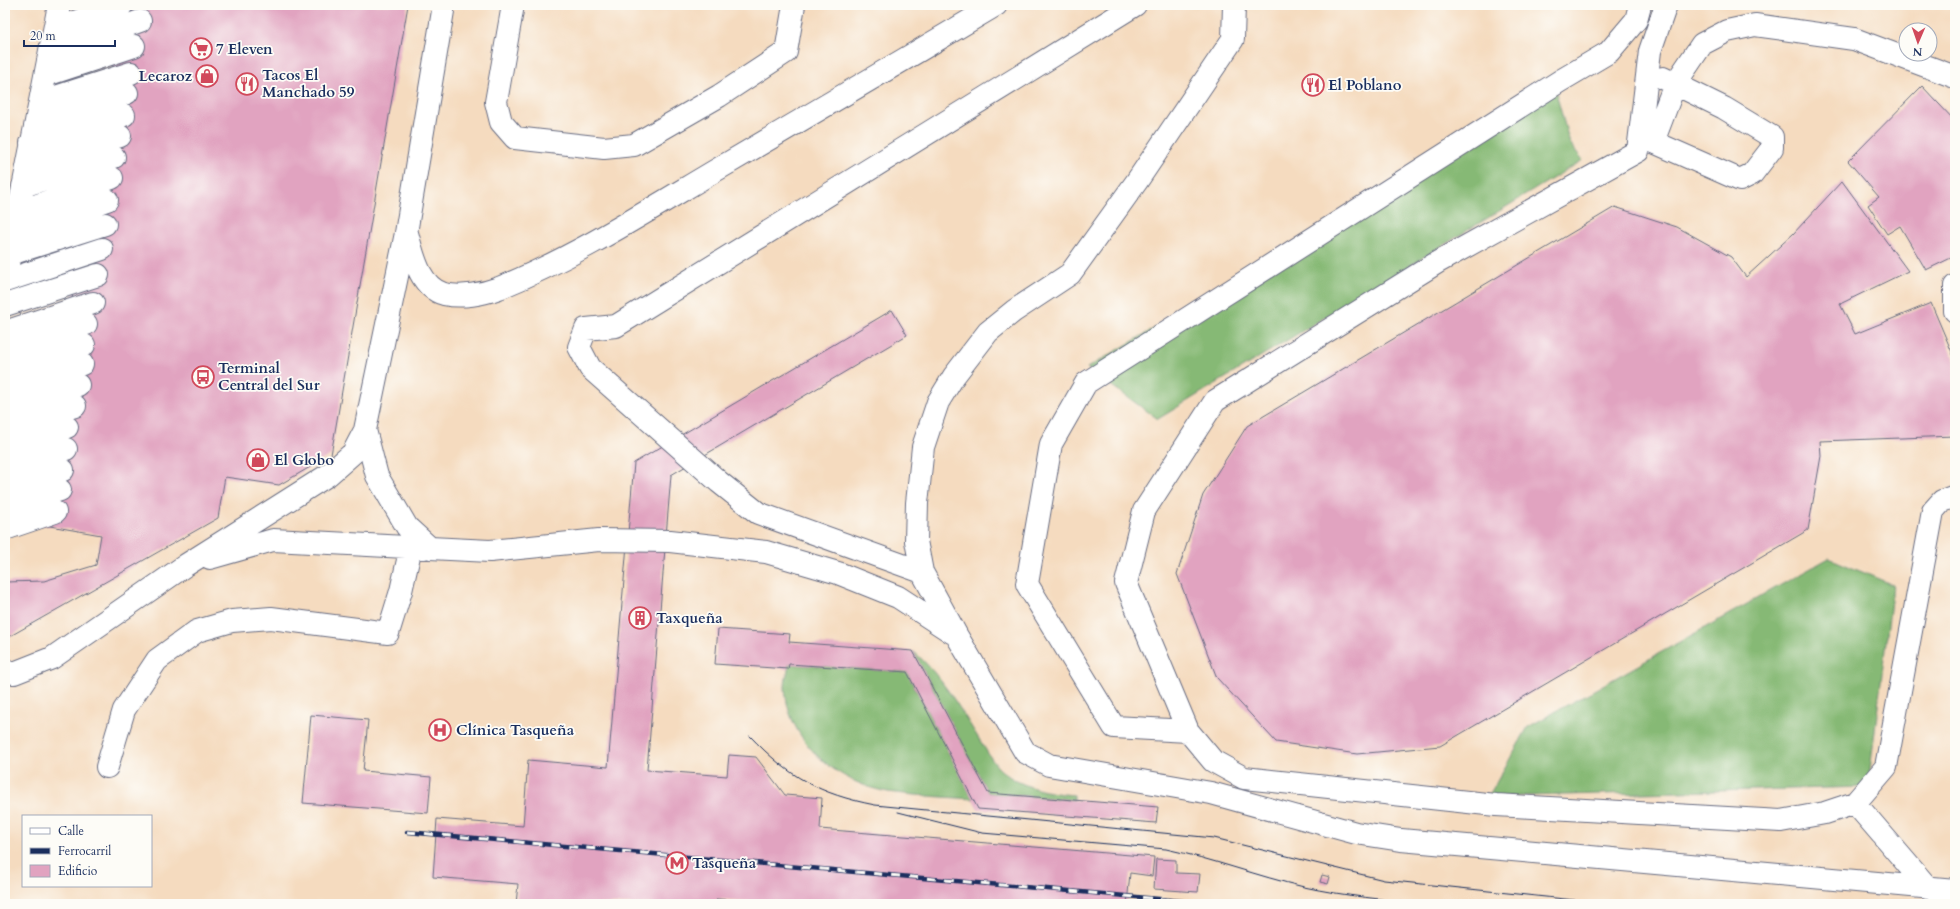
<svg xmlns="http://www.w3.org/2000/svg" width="1960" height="909" font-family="Cardo,serif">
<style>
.forest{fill:#86b974;stroke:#507469}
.building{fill:#e1a3c0}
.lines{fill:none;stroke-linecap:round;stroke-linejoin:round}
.minor-casing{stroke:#676b80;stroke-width:24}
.minor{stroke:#fff;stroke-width:22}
.tram{stroke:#1b2f5e;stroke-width:1}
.rail-casing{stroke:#1b2f5e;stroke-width:4.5}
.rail{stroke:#fdfcf7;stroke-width:3;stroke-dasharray:9;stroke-linecap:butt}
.labels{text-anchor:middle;stroke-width:3.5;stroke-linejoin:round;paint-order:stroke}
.poi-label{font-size:15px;font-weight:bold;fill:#1b2f5e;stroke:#fdfcf7;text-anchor:start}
</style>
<rect width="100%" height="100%" fill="#fdfcf7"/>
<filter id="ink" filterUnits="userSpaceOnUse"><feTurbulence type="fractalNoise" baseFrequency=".025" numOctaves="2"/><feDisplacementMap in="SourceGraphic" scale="8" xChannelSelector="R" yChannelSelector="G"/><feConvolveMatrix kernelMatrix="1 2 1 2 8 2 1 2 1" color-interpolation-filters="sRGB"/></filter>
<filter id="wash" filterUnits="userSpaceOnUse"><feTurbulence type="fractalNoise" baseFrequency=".012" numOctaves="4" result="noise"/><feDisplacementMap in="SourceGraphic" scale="16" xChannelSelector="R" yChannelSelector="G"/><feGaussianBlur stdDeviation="0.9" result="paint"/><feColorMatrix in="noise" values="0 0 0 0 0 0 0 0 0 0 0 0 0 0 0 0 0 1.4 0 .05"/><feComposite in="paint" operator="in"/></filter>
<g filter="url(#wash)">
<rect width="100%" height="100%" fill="#f5dbbf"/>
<path class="forest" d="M1556,93L1570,144L1583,160L1158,419L1087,368Z
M1829,558L1893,585L1868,787L1488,797L1528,727Z
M913,651C941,675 959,707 979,739C986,749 993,764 1002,771C1022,788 1049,793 1074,795V800L988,793Z
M789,664L907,672L973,799C945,797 916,796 888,792C838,783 787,742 785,687C785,679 788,672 789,664Z"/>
<g id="blocks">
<path class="building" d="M123,5H408L331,455L279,485L225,477L218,518L5,639V582L44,581L96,565L101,535L33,523Z
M1922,86L1955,121V256L1926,270L1900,226L1887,234L1868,205L1879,197L1848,161Z
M1842,181L1908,271L1840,304L1855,334L1931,303L1954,357L1955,436L1820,441L1821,456L1808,530L1440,746L1357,754L1276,742L1217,678L1177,574L1203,495L1247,426L1615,207L1677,227L1731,257L1746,277L1793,234Z
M892,310L907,335L671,475L647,770L727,776L729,755L756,757L785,795L822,798L820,829L1154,857L1152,876L1130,873L1127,904H784L717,899L716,904H516L518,884L433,877L437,819L523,826L528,760L608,767L634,463Z
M718,629L790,634L789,642L913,651L988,793L1158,807L1156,823L978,809L907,672L789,664L788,669L715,664Z
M311,715L368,720L363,771L431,777L428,813L303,803Z
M1156,859L1176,860V873L1200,874L1198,892L1154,889Z
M1322,875L1330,877L1328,884L1320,882Z"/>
</g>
</g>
<g filter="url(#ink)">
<use href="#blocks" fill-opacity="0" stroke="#676b80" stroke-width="1"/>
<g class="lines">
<g class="minor-casing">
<path id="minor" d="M513,5L496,102L501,122L515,138L604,148L634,145L719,96L786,52L794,5
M1234,5L1233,39L1137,181L1070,274L1014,311L988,332L954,376L938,402L923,447L917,503L916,541L922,572L957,636L1025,752L1049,765L1211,793L1356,833L1401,840L1955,890
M1666,5L1650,51L1638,151L1438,262L1215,401L1144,511L1126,583L1188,731L1213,761L1244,778L1496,805L1781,821L1825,813L1855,803L1886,767L1933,511L1942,501L1955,496
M55,29L122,5
M51,53L140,21
M46,75L134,46
M40,102L131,73
M35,127L127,93
M1640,136L1740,180L1752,174L1772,148V137L1724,108L1663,78
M1653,142L1675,84L1702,44L1727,31L1755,25L1854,39L1955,77
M31,143L124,115
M28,166L120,136
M23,186L114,157
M18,212L112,178
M15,233L107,200
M407,233C413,254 419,287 444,294C461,298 483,294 499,288C575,257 644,213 713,172C808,116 902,61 996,5
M10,254L105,224
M5,279L59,5
M5,281L102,249
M1955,286V311
M5,305L98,275
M5,332L93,303
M5,351L86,324
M5,371L84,345
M5,389L82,364
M5,408L78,385
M5,428L75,406
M365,430L377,476L407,527L430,548L490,551L599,540L670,541L766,552L838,573L898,597L953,633
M5,447L67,427
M5,467L66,449
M5,489L63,470
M5,508L60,490
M5,529L55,512
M210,558L273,540L425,548
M922,572L758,513L719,482L590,368L579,347L586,329L616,326L1135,5
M5,670L14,673L52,658L186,565L328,475L353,453L365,430L406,233L444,5
M1188,731L1114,727L1027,584L1051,444L1086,383L1560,81L1609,52L1636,20L1640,5
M107,767L124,710L157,660L197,631L232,621L271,618L388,633L401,591L411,547
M1855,803L1928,888"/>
</g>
<use href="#minor" class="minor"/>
<path class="tram" d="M750,736C789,777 819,794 875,805L1214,838L1384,880L1612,904
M898,812L982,833L1166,849C1213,859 1257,876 1304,887C1345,896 1386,900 1428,904"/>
<g class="rail-casing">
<path id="rail" d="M407,832L1215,904"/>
</g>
<use href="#rail" class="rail"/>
</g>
</g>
<defs>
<g id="supermarket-ring" transform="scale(1.15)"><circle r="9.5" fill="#fdfcf7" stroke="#d1495b" stroke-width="1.5"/><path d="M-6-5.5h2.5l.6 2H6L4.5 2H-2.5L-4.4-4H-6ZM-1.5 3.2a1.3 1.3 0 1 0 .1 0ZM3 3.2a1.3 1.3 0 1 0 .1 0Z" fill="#d1495b"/></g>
<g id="shop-ring" transform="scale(1.15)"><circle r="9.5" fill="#fdfcf7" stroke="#d1495b" stroke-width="1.5"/><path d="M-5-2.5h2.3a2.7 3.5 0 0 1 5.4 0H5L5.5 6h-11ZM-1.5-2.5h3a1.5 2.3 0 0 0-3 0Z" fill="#d1495b"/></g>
<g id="restaurant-ring" transform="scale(1.15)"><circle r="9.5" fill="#fdfcf7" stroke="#d1495b" stroke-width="1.5"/><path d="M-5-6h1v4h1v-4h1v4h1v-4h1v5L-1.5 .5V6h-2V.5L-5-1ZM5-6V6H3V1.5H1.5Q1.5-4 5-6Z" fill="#d1495b"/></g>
<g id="bus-ring" transform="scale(1.15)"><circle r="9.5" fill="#fdfcf7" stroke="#d1495b" stroke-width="1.5"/><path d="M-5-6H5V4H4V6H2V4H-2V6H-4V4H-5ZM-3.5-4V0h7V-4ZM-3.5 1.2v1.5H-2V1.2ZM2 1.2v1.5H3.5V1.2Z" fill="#d1495b"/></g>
<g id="building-ring" transform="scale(1.15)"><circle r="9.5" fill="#fdfcf7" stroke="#d1495b" stroke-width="1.5"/><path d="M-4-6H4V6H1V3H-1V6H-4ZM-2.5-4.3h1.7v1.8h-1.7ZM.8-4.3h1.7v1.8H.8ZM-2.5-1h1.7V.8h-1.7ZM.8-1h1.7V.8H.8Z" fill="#d1495b"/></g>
<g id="hospital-ring" transform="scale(1.15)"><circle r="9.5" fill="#fdfcf7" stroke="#d1495b" stroke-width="1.5"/><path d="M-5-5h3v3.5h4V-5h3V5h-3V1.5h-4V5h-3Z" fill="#d1495b"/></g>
<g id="metro-ring" transform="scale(1.15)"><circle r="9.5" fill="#fdfcf7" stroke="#d1495b" stroke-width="1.5"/><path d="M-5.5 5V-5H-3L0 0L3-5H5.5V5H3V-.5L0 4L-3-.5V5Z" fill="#d1495b"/></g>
</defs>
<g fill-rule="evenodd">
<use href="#supermarket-ring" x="201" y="49"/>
<use href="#shop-ring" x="207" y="76"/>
<use href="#restaurant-ring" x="247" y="84"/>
<use href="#restaurant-ring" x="1313" y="85"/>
<use href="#bus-ring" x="203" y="377"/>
<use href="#shop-ring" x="258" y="460"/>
<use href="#building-ring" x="640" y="618"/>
<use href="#hospital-ring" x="440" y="730"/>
<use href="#metro-ring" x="677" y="863"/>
</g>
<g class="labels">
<g class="poi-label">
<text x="216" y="54">7 Eleven</text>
<text x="262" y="80">Tacos El<tspan x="262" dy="17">Manchado 59</tspan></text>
<text x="192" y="81" text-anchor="end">Lecaroz</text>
<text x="1328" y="90">El Poblano</text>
<text x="218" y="373">Terminal<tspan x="218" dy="17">Central del Sur</tspan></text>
<text x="274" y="465">El Globo</text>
<text x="656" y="623">Taxqueña</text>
<text x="456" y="735">Clínica Tasqueña</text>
<text x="692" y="868">Tasqueña</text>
</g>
</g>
<rect width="1960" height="909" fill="none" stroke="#fdfcf7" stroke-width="20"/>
<rect x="22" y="815" width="130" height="72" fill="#fdfcf7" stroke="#a3aaba"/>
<rect x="30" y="828" width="20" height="6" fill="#ffffff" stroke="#a3aaba"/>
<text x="58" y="835" font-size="12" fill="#1b2f5e">Calle</text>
<rect x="30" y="848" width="20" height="6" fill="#1b2f5e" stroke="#a3aaba"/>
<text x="58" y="855" font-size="12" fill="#1b2f5e">Ferrocarril</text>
<rect x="30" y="865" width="20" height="12" fill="#e1a3c0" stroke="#a3aaba"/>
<text x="58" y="875" font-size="12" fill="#1b2f5e">Edificio</text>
<g transform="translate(1918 42) rotate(182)"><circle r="19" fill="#fdfcf7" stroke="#a3aaba"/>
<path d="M0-3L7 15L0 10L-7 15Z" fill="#d1495b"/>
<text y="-6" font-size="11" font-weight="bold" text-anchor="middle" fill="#1b2f5e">N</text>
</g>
<path d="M24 40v6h91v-6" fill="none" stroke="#1b2f5e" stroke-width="2"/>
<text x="30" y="40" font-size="12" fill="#1b2f5e" stroke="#fdfcf7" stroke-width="3" paint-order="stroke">20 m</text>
</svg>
